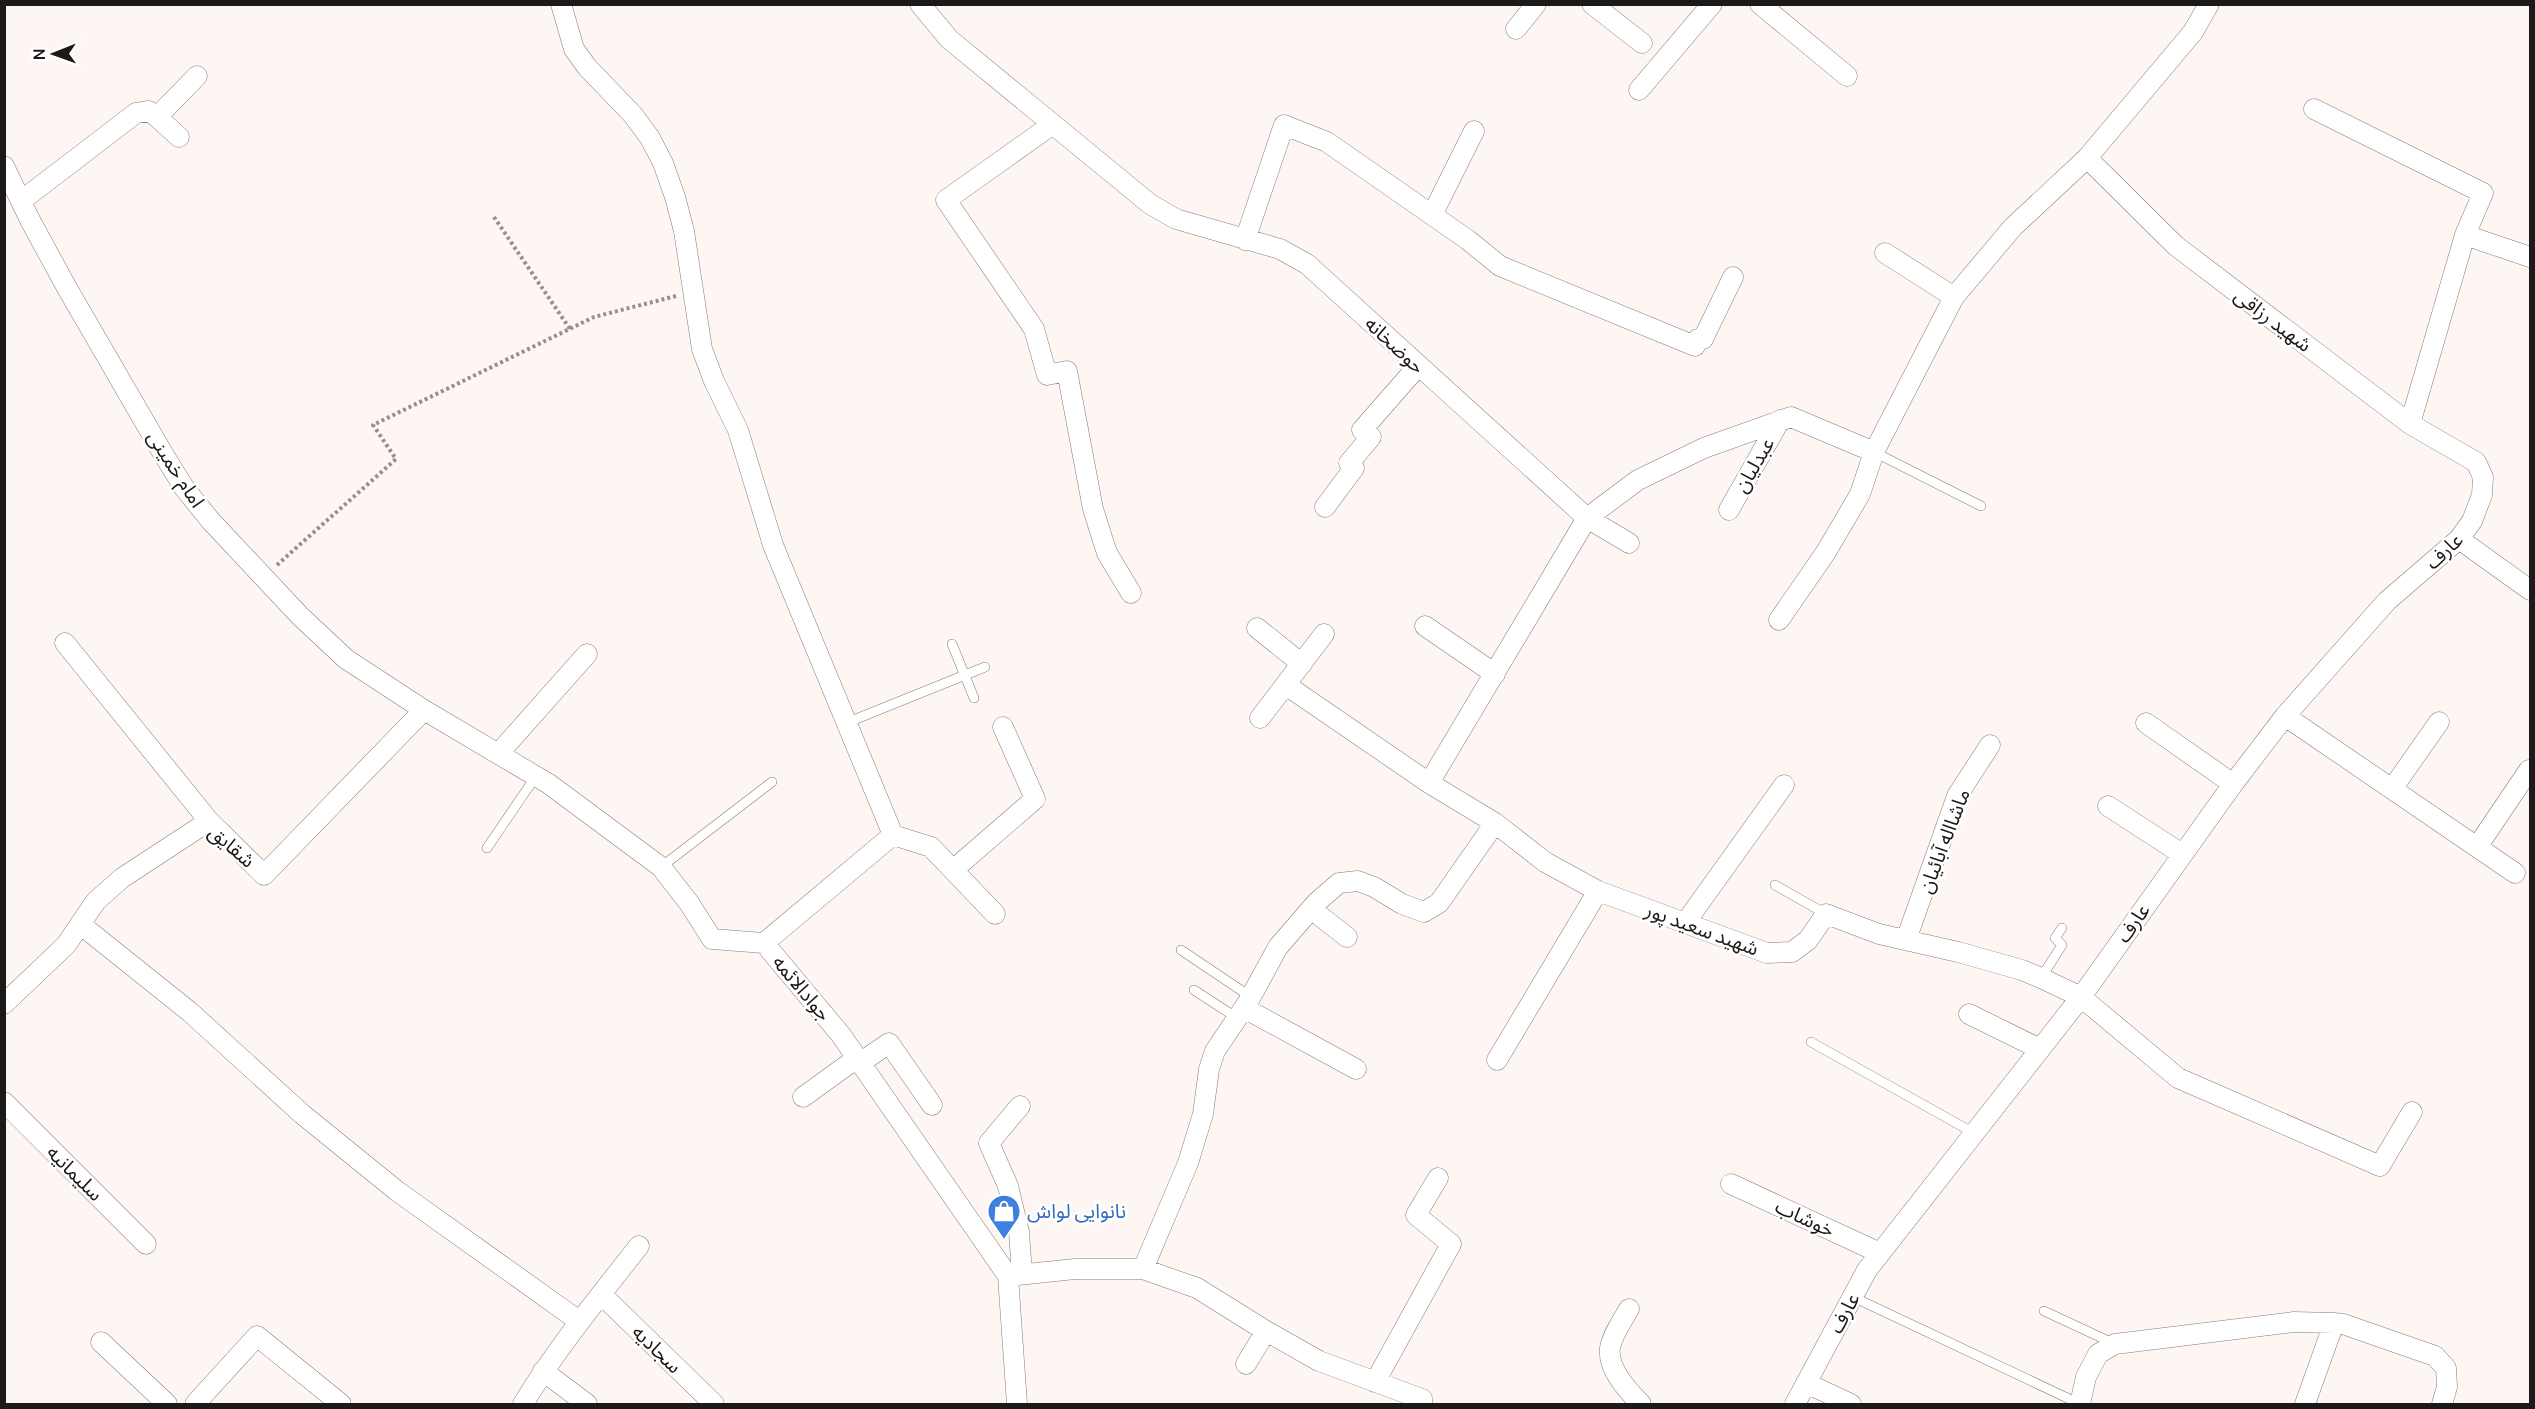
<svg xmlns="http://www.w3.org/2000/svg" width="2535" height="1409" font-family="Manrope,'Noto Sans Arabic',sans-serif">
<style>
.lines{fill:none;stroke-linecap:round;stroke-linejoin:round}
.service-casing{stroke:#847d79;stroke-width:10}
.minor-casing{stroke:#847d79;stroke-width:21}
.path{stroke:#96908d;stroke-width:4;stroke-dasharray:3 3;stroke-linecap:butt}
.service{stroke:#fff;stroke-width:9}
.minor{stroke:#fff;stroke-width:20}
.labels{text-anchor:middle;stroke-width:5;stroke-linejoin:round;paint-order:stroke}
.street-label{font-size:20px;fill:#1c1918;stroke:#fff}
.shop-label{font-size:20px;fill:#366cbe;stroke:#fff;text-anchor:start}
</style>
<rect width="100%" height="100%" fill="#fef6f2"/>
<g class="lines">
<g class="service-casing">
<path id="service" d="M1874,452L1981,506
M952,644L974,698
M846,723L985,667
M487,848L536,776
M661,867L772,782
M1775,885L1826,914
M1181,950L1251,997
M2041,978L2062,945L2055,938L2062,928
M1194,990L1237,1018
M1811,1042L1974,1133
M1853,1297L2080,1404
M2044,1311L2115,1344"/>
</g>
<g class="minor-casing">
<path id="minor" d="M561,4L574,49L587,67L633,115L650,138L663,163L675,197L684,231L702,349L714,381L738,430L773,545L893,835L764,943
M920,4L949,39L1150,204L1176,219L1280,249L1307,264L1587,518L1629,543
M1592,4L1642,43
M1760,4L1847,76
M1516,29L1536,4
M1639,90L1712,4
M2314,109L2483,193L2465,235L2410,424
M157,117L179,137
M1053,124L946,200L1034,329L1047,375L1067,371L1093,509L1107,553L1131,593
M4,166L30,220L67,288L165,457L185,489L210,520L300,616L346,659L424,710L549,784L661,867L689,903L712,939L764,943L841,1035L1008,1276L1017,1404
M21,201L136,113L149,111L157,117L197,76
M1432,215L1474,131
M2465,235L2530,257
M1245,240L1284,125L1327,142L1468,240L1500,266L1695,346L1698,339H1703L1733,277
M1885,253L1954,297
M1325,507L1354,468L1349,463L1371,437L1362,430L1418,366
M1729,510L1780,420
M2459,539L2530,590
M1779,620L1826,552L1860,494L1874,452
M1425,626L1495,674
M1257,628L1302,664
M65,643L209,821
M1286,685L1429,783
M2285,716L2515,873
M1260,718L1324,634
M2146,723L2233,784
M499,753L587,654
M2392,789L2439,722
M2108,806L2182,854
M1495,823L1545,862L1598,891L1767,953L1792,952L1808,940L1826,914L1879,934L1958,952L2022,970L2041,978L2081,997L2178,1078L2380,1166L2412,1112
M893,835L931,847L995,914
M2477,847L2529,770
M953,870L1035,799L1003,727
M1311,909L1347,937
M1685,923L1784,785
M80,924L190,1012L302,1114L397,1191L579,1321
M1906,940L1957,796L1990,745
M4,1004L66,945L96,901L122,878L209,821L264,875L424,710
M1244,1008L1356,1069
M1969,1014L2040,1049
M1497,1060L1598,891
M860,1063L889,1043L932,1105
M803,1097L857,1058
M4,1102L146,1244
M1020,1106L989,1143L1008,1186L1019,1232L1022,1274
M1731,1184L1880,1253
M1143,1269L1197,1288L1266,1331L1319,1361L1422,1399V1404
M1008,1276L1075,1269H1143L1188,1163L1203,1114L1209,1069L1215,1051L1248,1002L1278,947L1317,902L1339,883L1358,881L1374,887L1402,904L1424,912L1439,903L1495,823L1429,783L1587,518L1638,480L1704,448L1791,417L1874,452L1954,297L2013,227L2087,158L2193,32L2209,4
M601,1294L714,1404
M1629,1309C1623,1320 1612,1335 1610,1348C1607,1369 1628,1391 1641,1404
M101,1342L167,1404
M1246,1364L1266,1331
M543,1371L587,1404
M1375,1382L1451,1244L1416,1215L1438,1178
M1806,1383L1851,1404
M195,1404L257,1336L341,1404
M523,1404C557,1348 598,1298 639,1246
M1795,1404L1867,1270L2081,997L2233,784L2285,716L2387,601L2459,539L2472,521L2482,495L2483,477L2476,462L2410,424L2176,246L2087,158
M2080,1404L2086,1377L2098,1354L2115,1344L2294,1322L2334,1323L2343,1324L2435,1356L2446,1368L2447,1387L2442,1404
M2305,1404L2334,1323"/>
</g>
<path class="path" d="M494,217L570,329
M277,565L396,459L373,425L594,317L676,296"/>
<use href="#service" class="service"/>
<use href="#minor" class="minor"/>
</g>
<defs>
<g id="shop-pin" transform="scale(1.725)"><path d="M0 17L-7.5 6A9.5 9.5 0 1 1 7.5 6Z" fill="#3f7fe0" stroke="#fff"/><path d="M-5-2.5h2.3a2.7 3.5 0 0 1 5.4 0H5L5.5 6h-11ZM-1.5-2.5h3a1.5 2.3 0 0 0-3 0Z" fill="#fff"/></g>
</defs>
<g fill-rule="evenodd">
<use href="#shop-pin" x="1004" y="1211"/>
</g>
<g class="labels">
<g class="street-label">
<text transform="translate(2273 320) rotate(37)" y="7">شهید رزاقی</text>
<text transform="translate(1395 345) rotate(43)" y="7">حوضخانه</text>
<text transform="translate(1754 465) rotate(-60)" y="7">عبدلیان</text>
<text transform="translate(176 469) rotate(57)" y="7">امام خمینی</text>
<text transform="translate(2444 551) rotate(-43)" y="7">عارف</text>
<text transform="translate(1944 841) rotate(-69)" y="7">ماشااله آبائیان</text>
<text transform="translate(232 846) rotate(41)" y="7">شقایق</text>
<text transform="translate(2133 923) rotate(-55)" y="7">عارف</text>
<text transform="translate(1702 929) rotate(20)" y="7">شهید سعید پور</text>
<text transform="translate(802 988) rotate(50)" y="7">جوادالائمه</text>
<text transform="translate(75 1173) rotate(45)" y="7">سلیمانیه</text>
<text transform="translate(1805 1218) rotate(25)" y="7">خوشاب</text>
<text transform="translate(1844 1313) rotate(-62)" y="7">عارف</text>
<text transform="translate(657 1349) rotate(44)" y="7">سجادیه</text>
</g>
<g class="shop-label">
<text x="1027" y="1218">نانوایی لواش</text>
</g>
</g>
<rect width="2535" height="1409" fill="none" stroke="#1c1918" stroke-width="12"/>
<g transform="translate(54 54) rotate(269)" stroke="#ffffff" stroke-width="4.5" paint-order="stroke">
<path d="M0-4.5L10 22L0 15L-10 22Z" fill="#1c1918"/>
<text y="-9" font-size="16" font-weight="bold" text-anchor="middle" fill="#1c1918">N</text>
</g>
</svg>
